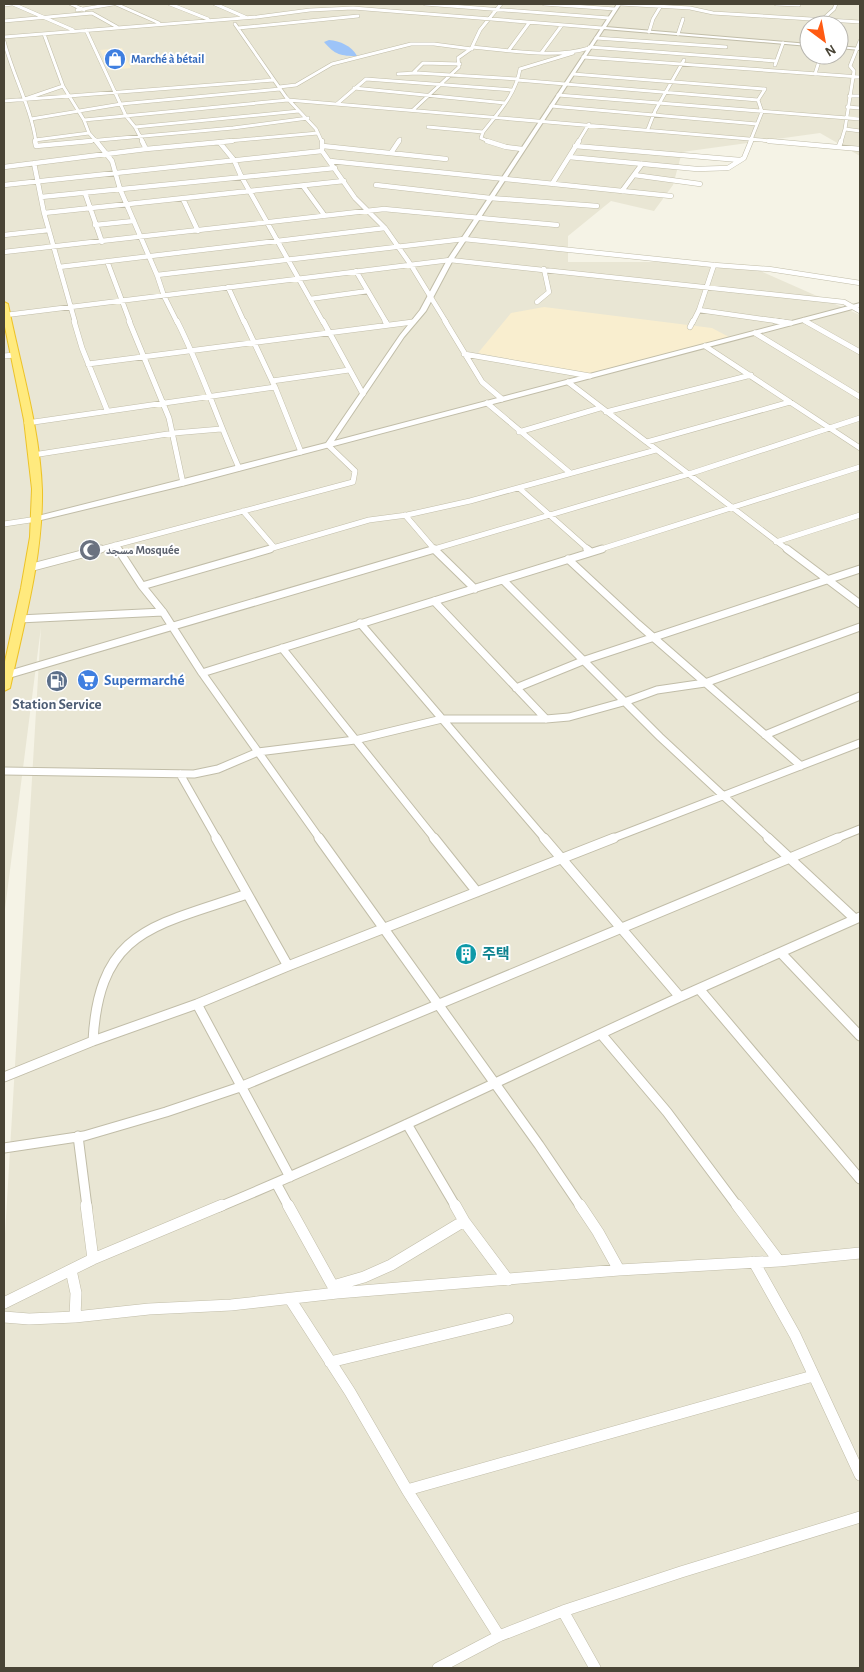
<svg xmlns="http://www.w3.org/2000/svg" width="864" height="1672" font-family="'Alegreya Sans','Noto Naskh Arabic','Noto Sans KR',sans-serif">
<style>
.residential{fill:#e9e6d4;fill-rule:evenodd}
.commercial{fill:#f9eecf}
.water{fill:#9dc4f8}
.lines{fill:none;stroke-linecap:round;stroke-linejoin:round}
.minor-far5-casing{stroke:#c1bda8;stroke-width:4}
.minor-far4-casing{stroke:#c1bda8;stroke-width:5.5}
.minor-far3-casing{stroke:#c1bda8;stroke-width:6}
.minor-far2-casing{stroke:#c1bda8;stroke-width:9}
.minor-far1-casing{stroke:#c1bda8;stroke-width:11}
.minor-casing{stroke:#c1bda8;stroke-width:12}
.tertiary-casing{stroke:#c1bda8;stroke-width:2}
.trunk-casing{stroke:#edc328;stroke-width:2}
.minor-far5{stroke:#fff;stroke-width:3}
.minor-far4{stroke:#fff;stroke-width:4.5}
.minor-far3{stroke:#fff;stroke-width:5}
.minor-far2{stroke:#fff;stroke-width:7}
.minor-far1{stroke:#fff;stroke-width:9}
.minor{stroke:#fff;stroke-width:11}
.tertiary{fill:#fff;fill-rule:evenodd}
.trunk{fill:#ffea7e;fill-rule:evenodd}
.labels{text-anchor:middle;stroke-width:4;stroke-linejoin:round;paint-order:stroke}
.far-shop-label{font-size:12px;font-weight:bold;fill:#366cbe;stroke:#fff;text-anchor:start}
.far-worship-label{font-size:12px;font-weight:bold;fill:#5b616d;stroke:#fff;text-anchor:start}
.shop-label{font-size:15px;font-weight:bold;fill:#366cbe;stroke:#fff;text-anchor:start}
.service-label{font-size:15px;font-weight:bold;fill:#4e5e75;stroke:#fff}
.culture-label{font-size:15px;font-weight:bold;fill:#0d838f;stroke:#fff;text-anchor:start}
</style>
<rect width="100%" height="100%" fill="#f5f3e6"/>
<path class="residential" d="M4,4H860V156L820,133L682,152L673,185L654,211L611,201L568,236V262H697L747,265L860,315V1668H4V1251L41,627L4,917ZM809,25H839V55H809Z"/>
<path class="commercial" d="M122,48L131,68L109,70L100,50Z
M544,307L712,328L729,337L588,374L478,353L511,313Z"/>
<path class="water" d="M329,40C340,41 352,46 357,56C341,56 335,55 324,42Z"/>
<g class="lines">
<g class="minor-far5-casing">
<path id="minor-far5" d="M13,4L73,30
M71,4L84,10
M116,4L159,23
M170,4L208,19
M215,4L245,17
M425,4L609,18
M501,4L480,30L472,47C509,50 554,59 589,48
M544,4L615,9
M620,4L690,8L713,13L860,22
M776,4L799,5
M4,5L12,4
M77,10L113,4
M4,21L92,13L117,27
M235,24L274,80
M831,25L823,19L834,9L836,4
M238,28L358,16
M86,30L126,116L135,127L143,142
M649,32L653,19L662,4
M44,34L63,86
M678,34L683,19
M4,37L257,17L310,10L353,8L602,28
M596,38L726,47
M4,41C13,76 31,107 36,142
M589,47L776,61
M509,50L529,23
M542,52L562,25
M583,57L860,77
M775,65L783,43
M413,73L423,63L460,64
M398,74L417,73L518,79
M573,74L765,89L758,100L762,112L750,142
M815,74L821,55
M517,80L758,100
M279,87L296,85L332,64L411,44H434L472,49
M354,88L505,103
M558,95L860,119
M849,96H860
M25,99L63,86L84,120L89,133L97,142
M4,101L274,80L286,97L316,129L322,142
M338,103L366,79L512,90
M551,106L757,124
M847,107L860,108
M413,110L459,67L458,58L472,48
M31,119L121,104L280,89
M84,120L288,100L784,142
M135,127L299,111
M428,127L483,132C498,113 516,94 520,69L573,53
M648,129L655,111L684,60
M845,129L860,131
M483,132L481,138L490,142
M35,140L89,133
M77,142L233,128L308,118
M218,142L318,133
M398,142L400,139
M578,142L589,124
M841,142L845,129L854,71L850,66L860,41"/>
</g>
<g class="minor-far4-casing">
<path id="minor-far4" d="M35,141L36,146L91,141
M96,141L112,161L120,189L157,275L164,296L177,322
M142,141L146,149
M322,141V151
M487,141L506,147L522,149
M769,141L860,149
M220,143L234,160L241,176L323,322
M323,146L446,159
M575,146L740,160
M839,147L841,141
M391,153L399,141
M569,157L697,169L728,168L744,158L751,141
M330,161L671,196
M34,163L44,213L75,322
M4,167L146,149L232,141
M634,175L700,184
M552,184L579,141
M4,185L322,151L355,198L385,228L411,265L446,322
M376,185L490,198L597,206
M303,186L325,216
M622,191L642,164
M85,193L102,242
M41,197L335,168
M183,199L198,231
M44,213L344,181
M95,225L134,221
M4,235L49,230
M4,252L384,209L557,225
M107,261L130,322
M59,267L385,228
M356,271L386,322
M157,275L464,239L714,265L769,269L860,283
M228,287L244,322
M310,299L368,291
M537,302L549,292L544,269
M699,310L784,322
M6,315L450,260L844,302L860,311
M804,320L807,322
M693,322L699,310L714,265"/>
</g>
<g class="minor-far3-casing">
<path id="minor-far3" d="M74,321L82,348L107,410
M129,321L169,418L183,483
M177,321C201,368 217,419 239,468
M244,321L275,387L301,452
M323,321L363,394
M385,321L387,324
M445,321L482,382L502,399
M775,321L791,323
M805,321L860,352
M690,327L693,321
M755,333L860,397
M705,346L860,448
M464,354L590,376
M4,356L14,355
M88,364L413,322
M272,381L349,370
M568,382L788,550
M487,403L569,472
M606,412L751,375
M27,423L275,387
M519,432L600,408
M647,442L790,402
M33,455L174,433L221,429
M519,488L589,550
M243,511L273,546
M405,515L435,550
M4,524L37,519
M776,542L860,515
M115,545L118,550
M97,550L353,482L355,471L328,445
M266,550L369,520L407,515L470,501L656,450
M431,550L689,474L860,418
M598,550L860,467"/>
</g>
<g class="minor-far2-casing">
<path id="minor-far2" d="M118,549L142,586
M270,549L142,586L163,612L202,673L320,839
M434,549L475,589
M587,549L591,552
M787,549L860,604
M568,559L638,624L801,766
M29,568L101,549
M503,580L660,737L770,839
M434,601L546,719
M19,619L163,612
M360,623L545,839
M282,648L435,839
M202,673L602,549
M7,675L435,549
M516,688L585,660L860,569
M765,735L860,696
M4,771L194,774L218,769L258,752L355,740L442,719H546L569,717L627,701L657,690L705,683L860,627
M180,774L217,839
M611,839L860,743
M835,839L860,829"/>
</g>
<g class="minor-far1-casing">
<path id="minor-far1" d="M216,838L288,966
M319,838L539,1145L581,1207
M434,838L477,892
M544,838L680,997
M768,838L855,919
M781,953L860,1036
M700,990L860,1179
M197,1004L290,1177
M601,1034L667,1112L738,1207
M93,1041C99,928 156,926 247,894
M4,1077L93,1041L197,1004L288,966L614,838
M407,1124L456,1207
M78,1136L87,1207
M4,1148L84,1136L166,1112L240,1087L838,838
M276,1183L289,1207
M219,1207C375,1142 527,1067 680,997C740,970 800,944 860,917"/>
</g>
<g class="minor-casing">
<path id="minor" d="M86,1205L93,1259
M288,1205L335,1290
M455,1205L464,1221
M580,1205L598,1232L619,1270
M737,1205L779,1261
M754,1262L795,1335L860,1475
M71,1270L76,1293L75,1317
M333,1286L364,1277L391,1265L464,1221L508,1280
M290,1299L350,1392L407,1490L499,1636
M4,1303L93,1259L222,1205
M4,1317L29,1319L75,1317L149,1309L231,1305L337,1293L619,1270L779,1261L860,1253
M330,1362L508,1319
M407,1490L813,1376
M563,1611L595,1668
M438,1668L499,1636L563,1611L681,1572L860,1517"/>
</g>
<g class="tertiary-casing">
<path id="tertiary" d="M617,4H621L606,27L809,44V46L604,29L453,260L426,311L404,337L334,441L860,303V307L186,485L37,521H34V517L326,443L400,335L420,310L447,260Z
M839,46L860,48V50L839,48Z"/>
</g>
<g class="trunk-casing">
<path id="trunk" d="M4,302L8,304C20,365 40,428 42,490C43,557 24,623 10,688L4,691V666L21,588L30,537L32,489L24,420L4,322Z"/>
</g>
<use href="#minor-far5" class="minor-far5"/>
<use href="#minor-far4" class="minor-far4"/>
<use href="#minor-far3" class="minor-far3"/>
<use href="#minor-far2" class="minor-far2"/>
<use href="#minor-far1" class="minor-far1"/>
<use href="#minor" class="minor"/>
<use href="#tertiary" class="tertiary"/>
<use href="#trunk" class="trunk"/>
</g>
<defs>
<g id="shop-disc" transform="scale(1.125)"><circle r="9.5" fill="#3f7fe0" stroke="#fff"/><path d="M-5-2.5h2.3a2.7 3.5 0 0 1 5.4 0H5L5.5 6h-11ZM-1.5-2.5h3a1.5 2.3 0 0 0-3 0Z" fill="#fff"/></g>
<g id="mosque-disc" transform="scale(1.125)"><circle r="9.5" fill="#6b7280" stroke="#fff"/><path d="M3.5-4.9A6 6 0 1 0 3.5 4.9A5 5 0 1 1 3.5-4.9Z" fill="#fff"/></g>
<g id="supermarket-disc" transform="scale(1.125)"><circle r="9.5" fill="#3f7fe0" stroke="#fff"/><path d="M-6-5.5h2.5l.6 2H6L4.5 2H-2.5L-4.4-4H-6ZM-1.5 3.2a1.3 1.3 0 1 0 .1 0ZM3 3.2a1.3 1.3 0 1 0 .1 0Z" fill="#fff"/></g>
<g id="fuel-disc" transform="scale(1.125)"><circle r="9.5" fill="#5c6f8a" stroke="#fff"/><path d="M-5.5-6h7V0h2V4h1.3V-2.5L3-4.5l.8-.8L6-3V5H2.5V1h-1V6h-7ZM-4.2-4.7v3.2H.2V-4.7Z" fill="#fff"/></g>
<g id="building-disc" transform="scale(1.125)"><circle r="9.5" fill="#0f9aa8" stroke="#fff"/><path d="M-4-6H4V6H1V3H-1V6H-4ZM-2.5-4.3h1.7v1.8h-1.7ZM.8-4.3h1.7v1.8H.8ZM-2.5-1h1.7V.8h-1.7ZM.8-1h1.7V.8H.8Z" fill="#fff"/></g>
</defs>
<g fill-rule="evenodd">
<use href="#shop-disc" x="115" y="59"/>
<use href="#mosque-disc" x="90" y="550"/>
<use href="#supermarket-disc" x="88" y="680"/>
<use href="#fuel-disc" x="57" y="681"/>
<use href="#building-disc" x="466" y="954"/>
</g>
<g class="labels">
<g class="far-shop-label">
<text x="131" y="63">Marché à bétail</text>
</g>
<g class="far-worship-label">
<text x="106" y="554">مسجد Mosquée</text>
</g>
<g class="shop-label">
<text x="104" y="685">Supermarché</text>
</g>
<g class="service-label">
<text x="57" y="709">Station Service</text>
</g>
<g class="culture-label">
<text x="482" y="959">주택</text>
</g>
</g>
<rect width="864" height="1672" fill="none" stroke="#494435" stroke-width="10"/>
<g transform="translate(824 40) rotate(148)"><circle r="24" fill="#ffffff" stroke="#b6b4ae"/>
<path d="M0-4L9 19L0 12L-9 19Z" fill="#ff5b13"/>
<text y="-8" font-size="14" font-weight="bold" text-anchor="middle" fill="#494435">N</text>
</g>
</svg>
